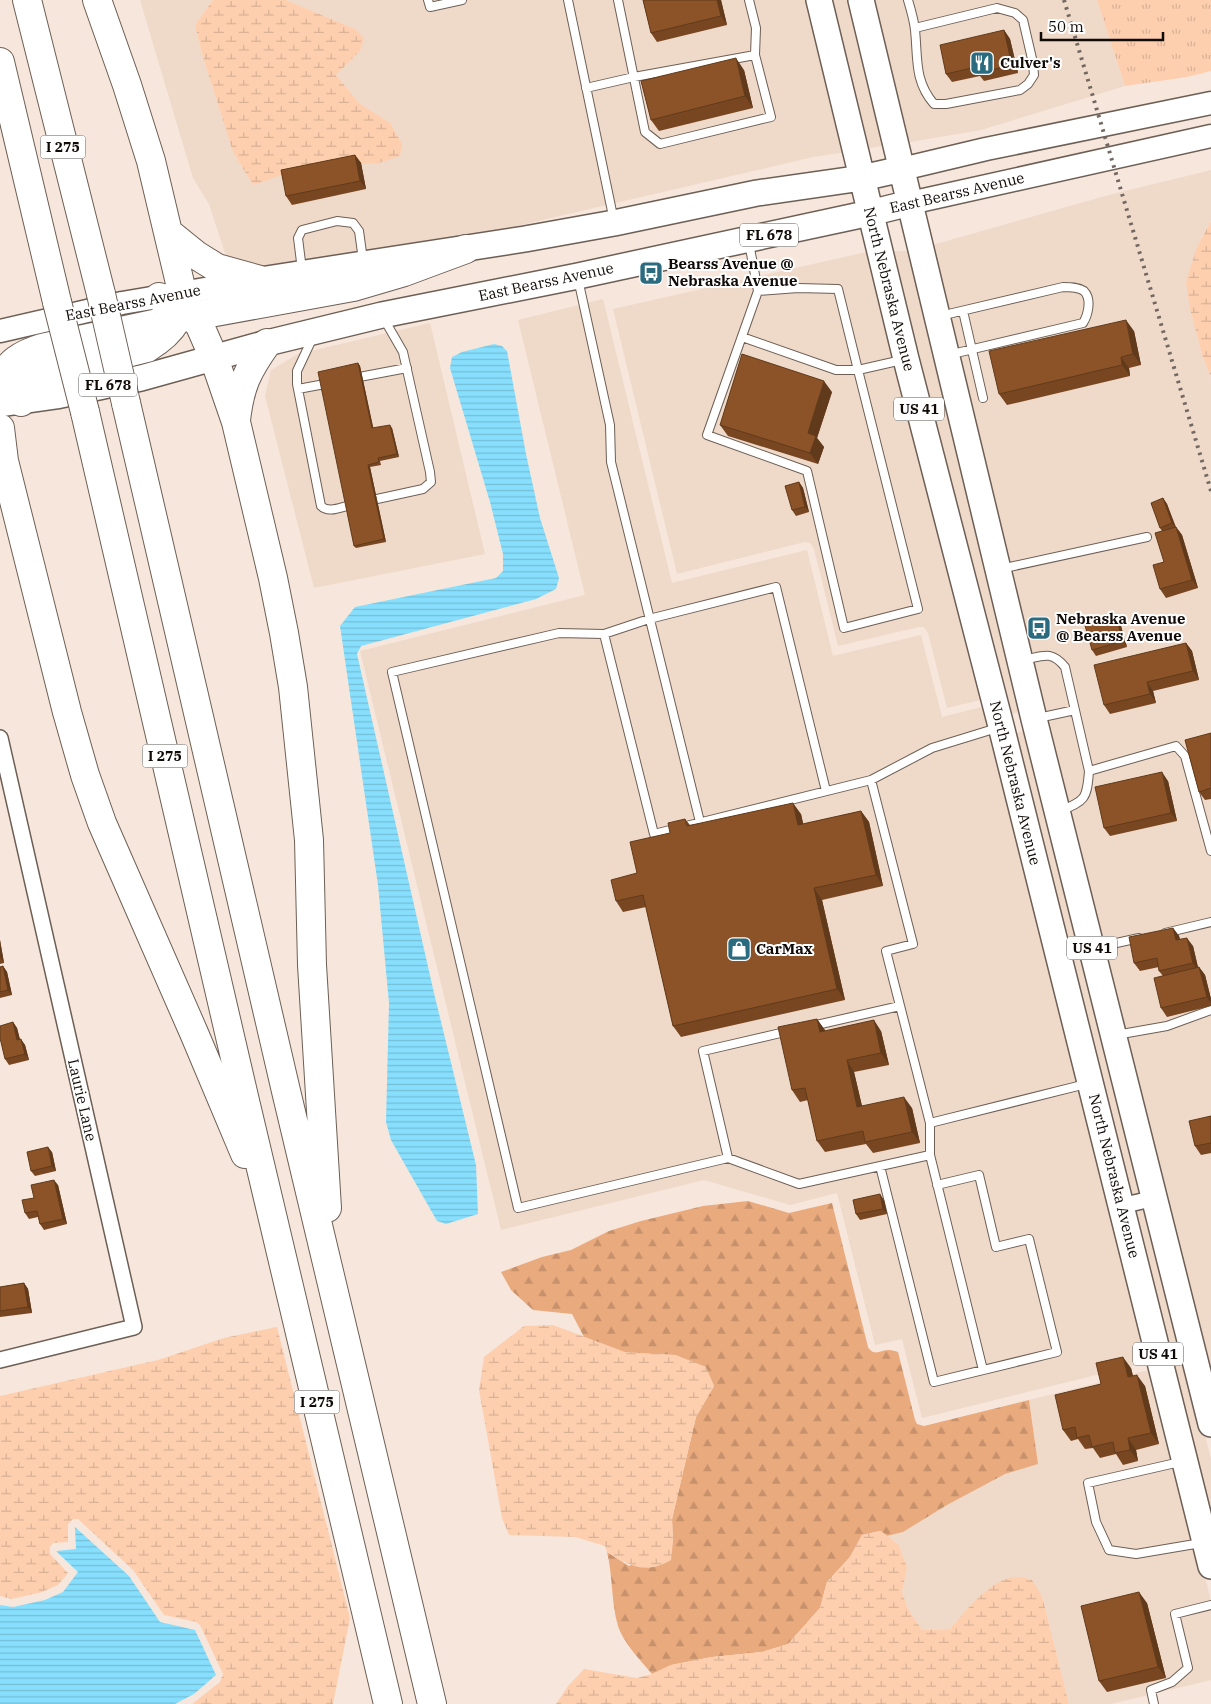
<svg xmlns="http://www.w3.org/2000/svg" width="1211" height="1704" font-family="'IBM Plex Serif',serif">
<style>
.built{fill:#efd9c9}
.grass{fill:url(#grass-tufts)}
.forest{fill:url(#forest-firs)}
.wetland{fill:url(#wetland-marsh)}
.water{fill:url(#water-rules)}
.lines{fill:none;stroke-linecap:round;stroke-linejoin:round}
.service-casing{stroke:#6d5f55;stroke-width:10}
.minor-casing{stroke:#6d5f55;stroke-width:18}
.secondary-casing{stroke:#6d5f55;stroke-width:25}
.primary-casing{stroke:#6d5f55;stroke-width:28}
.motorway-casing{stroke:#6d5f55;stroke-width:30}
.service{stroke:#fff;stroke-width:8}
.minor{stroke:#fff;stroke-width:15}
.secondary{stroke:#fff;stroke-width:22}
.primary{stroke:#fff;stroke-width:25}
.motorway{stroke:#fff;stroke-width:28}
.rail{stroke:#726761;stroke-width:4;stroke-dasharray:2.5 5;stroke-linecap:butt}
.motorway-bridge-casing{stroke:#6d5f55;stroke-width:30;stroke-linecap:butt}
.motorway-bridge{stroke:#fff;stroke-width:28}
.wall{fill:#784722}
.shaded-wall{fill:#613a1b}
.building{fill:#8b5327;stroke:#613a1b}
.labels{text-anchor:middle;stroke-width:4;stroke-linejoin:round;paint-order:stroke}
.shield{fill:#fff;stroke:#585452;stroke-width:1}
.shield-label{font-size:14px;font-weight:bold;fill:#110b08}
.poi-label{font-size:15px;font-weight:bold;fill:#110b08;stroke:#fff;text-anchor:start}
.street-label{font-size:15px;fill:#110b08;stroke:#fff}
</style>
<defs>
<pattern id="grass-tufts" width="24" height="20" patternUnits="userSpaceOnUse" patternTransform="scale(1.25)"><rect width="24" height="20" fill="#fdcfaf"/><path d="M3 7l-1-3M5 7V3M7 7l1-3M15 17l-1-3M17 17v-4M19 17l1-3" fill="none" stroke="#d8b095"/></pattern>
<pattern id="forest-firs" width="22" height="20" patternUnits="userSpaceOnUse" patternTransform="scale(1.25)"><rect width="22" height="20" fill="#e9aa7e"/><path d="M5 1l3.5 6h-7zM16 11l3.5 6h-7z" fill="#c7916b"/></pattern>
<pattern id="wetland-marsh" width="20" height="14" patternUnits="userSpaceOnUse" patternTransform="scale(1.25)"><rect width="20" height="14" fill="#fdcfaf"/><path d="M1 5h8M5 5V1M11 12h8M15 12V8" fill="none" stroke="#d8b095"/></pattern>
<pattern id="water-rules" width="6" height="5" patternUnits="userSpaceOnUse" patternTransform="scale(1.25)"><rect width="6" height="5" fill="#87dffd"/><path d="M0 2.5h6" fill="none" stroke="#74bed7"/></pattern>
</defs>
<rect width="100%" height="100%" fill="#f7e6db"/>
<path class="built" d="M140,0H213L195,25L202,54L233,152L253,185L373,113L359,103L336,75L360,51L355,29L286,0H811L847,152L813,157L448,242L260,271L228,262L209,204L193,178Z
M828,0H852L887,145L864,149Z
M870,0H1097L1125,86L981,130L904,143Z
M1211,170V221L1197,247L1190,309L1203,358L1211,377V1389L929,246L1109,195Z
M871,251L985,699L947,708L928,633L924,627H919L838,646L814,549L810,543L805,542L677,574L613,309Z
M888,251H909L1024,711L1007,715Z
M603,299L672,583L807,550L833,656L921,635L942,717L986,706L1149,1362L922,1418L902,1339L875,1345L837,1193L790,1205L704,1180L501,1230L360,651L585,595L518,320Z
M430,323L485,554L314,588L265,396L271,370L298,354Z
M1028,730L1144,1191L1127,1195L1012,734Z
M1149,1209L1211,1459V1531L1132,1213Z
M1153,1369L1211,1601V1680L1111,1704H1069L1042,1596L972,1605L950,1629L922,1630L908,1609L902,1592L907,1567L899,1545L887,1536L903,1532L947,1505L1005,1474L1038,1464L1029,1400Z"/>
<path class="grass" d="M1097,0H1211V71L1187,77L1125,86Z"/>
<path class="forest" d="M748,1201L789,1213L832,1203L868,1347C874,1357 880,1350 889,1350C892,1350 895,1351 898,1352L915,1420L917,1424L924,1426L1029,1400L1038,1464L1005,1474L947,1505L903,1532L887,1536L880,1531L862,1535L850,1557L827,1582L820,1608L788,1644L762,1652L712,1657L671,1665L652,1674C641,1661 623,1642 618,1626C611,1602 613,1576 607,1552L629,1566L673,1542L672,1519L696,1417L714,1386L705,1367L675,1355L625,1353L584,1337L572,1314L533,1310L511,1290L501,1272L542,1257L571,1250L609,1231L641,1221L703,1206Z"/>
<path class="wetland" d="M213,0H286L355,29L364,38L360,51L336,75L359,103L390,123L402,144L400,156L379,163L304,167L253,185L233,152L202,54L195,25Z
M1211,221V377L1203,358L1190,309L1186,282L1197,247Z
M553,1325L625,1352L675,1355L701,1365L706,1367L714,1386L696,1417L672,1519L673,1542L671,1560C645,1575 630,1566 607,1552L605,1546L575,1537L509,1535L502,1518L479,1390L484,1357L524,1326Z
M277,1327L350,1618L333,1704H192L220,1682L223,1674L200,1625L196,1622L164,1615L133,1570L78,1519H73L68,1524V1542L53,1543L50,1547V1554L68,1573L58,1585L42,1592L12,1599L0,1596V1396L158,1360L224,1338Z
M881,1531L899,1545L907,1567L902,1592L908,1609L922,1630L950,1629C966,1611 990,1579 1016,1577C1021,1576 1027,1579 1032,1580L1042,1596L1069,1704H556L568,1686L584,1669L637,1678L652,1674L671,1665L712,1657L762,1652L788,1644L820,1608L827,1582L850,1557L862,1535Z"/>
<path class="water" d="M494,344L502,346L507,351L526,454L540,518L559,578L556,589L536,599L361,646L357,654L434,993L476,1165L478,1214L446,1224L437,1221L391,1140L386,1122L389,1003L378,885L340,626L355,607L496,578L503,571V554L490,502L450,368L452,357L462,352Z
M75,1527L129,1576L160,1622L195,1630L216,1675L194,1694L175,1704H0V1605L13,1607L45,1600L63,1592L78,1572L56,1551L76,1549Z"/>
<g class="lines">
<g class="service-casing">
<path id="service" d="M428,0L430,7L462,0
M568,0L614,221
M618,0L645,132L660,144L771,117L755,55L756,28L749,0
M908,0C911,10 914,20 915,30C918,58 914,81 934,104H946L1020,90L1028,84L1034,75L1033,63L1023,20L1015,13L997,8L915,28
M586,88L634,77L755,55
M749,243L758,291L707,435L807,471L844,628L918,609L858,370L902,360
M302,270L298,238L302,230L337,221L353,223L359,231L363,260
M578,279L610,425L611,462L700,822
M963,311L983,398
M940,316L1063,287C1070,287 1078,287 1084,291C1092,299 1088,315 1083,323L948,355
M313,337L297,371V384L321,506C328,513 339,508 347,506
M742,337L836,370H858L838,289L798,288L758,291
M354,378L407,368
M298,389L330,383
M377,499L423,489L431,482L430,472L403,352L384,319
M1000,569L1147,537
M604,634L654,834L871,780L932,748L997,728
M1024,660C1043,656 1051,650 1065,667L1089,771
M1038,718L1075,710
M871,780L913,944L886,951L930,1123V1155L983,1370
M826,791L776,587L649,619L604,634L559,633L392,672L518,1208L728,1158L799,1184L930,1155
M1060,811C1085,801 1087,799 1089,771L1176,746L1185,756L1211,851
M1165,933L1211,922
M1094,948L1139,938
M812,1026L900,1006
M1116,1035L1167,1026L1211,1010
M930,1123L1086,1084
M728,1158L703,1051L789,1031
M880,1166L934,1382L1057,1352L1029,1239L996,1247L979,1175L937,1185
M1180,1462L1088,1483L1096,1522L1109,1550L1136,1554L1201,1543
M1154,1704L1151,1690L1172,1682L1188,1668L1175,1614L1211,1605"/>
</g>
<g class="minor-casing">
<path id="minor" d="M0,738L134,1327L0,1360
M1121,1206L1155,1198"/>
</g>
<g class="secondary-casing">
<path id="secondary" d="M902,169L986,149L1211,103
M910,203L1211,136
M0,331L122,303L259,280"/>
</g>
<g class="primary-casing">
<path id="primary" d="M819,0L906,359L1001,726L1211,1566
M861,0L1034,719L1211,1424
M260,280L525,239L614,223L757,193L862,178L902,169
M0,404L56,396L141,378L267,343L382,315L578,276L870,213L910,203"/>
</g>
<g class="motorway-casing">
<path id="motorway" d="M27,0L101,294
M0,62L57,302
M170,234L196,255L217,268L260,280
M159,297L181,305L193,316L200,326L214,358L236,422L273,578L284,633L293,687L309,840L312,965L327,1208
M0,382C8,362 22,354 42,348L177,319L353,287L404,272L466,249
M0,385L147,348C173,332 187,314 180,283L151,161L127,85L97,0
M0,393L21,402
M126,403L286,1091L432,1704
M85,412L245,1101L388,1704
M236,420C240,386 247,371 267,343
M0,428L4,461L67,712L85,775L102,823L194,1033L245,1154"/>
</g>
<use href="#service" class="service"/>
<use href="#minor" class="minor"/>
<use href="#secondary" class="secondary"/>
<use href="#primary" class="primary"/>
<use href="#motorway" class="motorway"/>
<path class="rail" d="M1064,0L1211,491"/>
<g class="motorway-bridge-casing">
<path id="motorway-bridge" d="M101,294L126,403
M57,302L85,412"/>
</g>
<use href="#motorway-bridge" class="motorway-bridge"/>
</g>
<path class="wall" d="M643,0H721L727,25L657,42L651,33Z
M1004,30L1010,39L1018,73L984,81L980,76L952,82L946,74Z
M744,70L753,108L659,131L651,120Z
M355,155L361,163L366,189L292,205L286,196Z
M1134,331L1141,365L1129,368L1130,376L1007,405L999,394Z
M358,363L360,366L373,428H392L399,457L380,461L381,465L370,467L386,542L356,548L354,546Z
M832,392L817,438L824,447L818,464L728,436L720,425Z
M799,482L803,488L809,512L796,516L792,510Z
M1163,498L1167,504L1176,527L1182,535L1198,588L1166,598L1160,589L1164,562L1162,531L1160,528Z
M1115,614L1119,619L1127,647L1096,656L1092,650Z
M1186,643L1192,651L1199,680L1153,691L1156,703L1110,714L1104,705Z
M1211,733V799L1205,800L1199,792Z
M1168,781L1177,821L1110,836L1104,828Z
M861,811L869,822L883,886L822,900L845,1000L681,1037L673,1026L646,907L623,912L616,901L637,873L670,833L685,819L690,825L801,814L803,824Z
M1173,928L1179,936L1180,939L1193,946L1198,967H1199L1205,975L1211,999V1006L1167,1017L1161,1008L1163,976L1159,971V967L1140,971L1134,963Z
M0,940L4,963L0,964Z
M3,966L7,972L12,995L0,998V967Z
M817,1019L825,1031H881L889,1065L854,1072L862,1106L912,1108L920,1143L873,1153L866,1144L825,1152L817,1141L808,1100L800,1102L792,1090Z
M13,1022L17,1028L20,1039L25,1045L29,1060L9,1065L5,1059Z
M1211,1116V1153L1201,1155L1195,1146Z
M52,1152L56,1171L35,1176L31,1171Z
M58,1185L67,1224L44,1230L40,1224L38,1217L29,1219L25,1213L34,1198Z
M884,1200L887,1214L860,1220L856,1214Z
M24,1283L28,1289L32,1313L0,1317V1287Z
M1131,1368L1133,1376L1145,1386L1159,1444L1136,1450L1138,1461L1123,1465L1116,1454L1100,1458L1093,1448L1085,1449L1078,1439L1071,1441L1063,1430L1101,1384Z
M1147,1603L1166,1678L1107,1692L1099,1681Z"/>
<path class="shaded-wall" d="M717,0H721L727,25L721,16Z
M1004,30L1010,39L1018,73L1012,65Z
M736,58L744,70L753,108L745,96Z
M355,155L361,163L366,189L360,181Z
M1126,320L1134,331L1141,365L1133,354Z
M1121,357L1129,368L1130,376L1122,365Z
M358,363L360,366L374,431L372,428Z
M824,381L832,392L817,438L824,447L818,464L810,453L808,433Z
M390,425L392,428L399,457L397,454Z
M368,465L370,467L386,542L384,539Z
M799,482L803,488L809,512L805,507Z
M1163,498L1167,504L1176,529L1172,523Z
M1176,527L1182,535L1198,588L1192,580Z
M1115,614L1119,619L1127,647L1123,641Z
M1186,643L1192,651L1199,680L1193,671Z
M1147,682L1153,691L1156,703L1150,694Z
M1162,772L1168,781L1177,821L1171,813Z
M793,803L801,814L806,836L798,825Z
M861,811L869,822L883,886L876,875Z
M814,888L822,900L845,1000L837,989Z
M1173,928L1179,936L1182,949L1176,940Z
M1187,938L1193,946L1199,972L1193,963Z
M0,940L4,963L0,957Z
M3,966L7,972L12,995L8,990Z
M1199,967L1205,975L1211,999V1003L1207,997Z
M817,1019L825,1030L828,1043L820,1032Z
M874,1020L881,1031L889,1065L881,1053Z
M13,1022L17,1028L21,1045L17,1040Z
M21,1039L25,1045L29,1060L25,1054Z
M847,1060L854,1072L865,1119L857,1107Z
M904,1097L912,1108L920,1143L912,1132Z
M48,1147L52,1152L56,1171L52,1166Z
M54,1180L58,1185L67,1224L63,1219Z
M880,1194L884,1200L887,1214L883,1209Z
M24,1283L28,1289L32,1313L28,1307Z
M1123,1357L1131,1368L1136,1388L1128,1377Z
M1137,1375L1145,1386L1159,1444L1151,1433Z
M1128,1438L1136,1450L1138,1461L1130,1450Z
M1139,1592L1147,1603L1166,1678L1158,1667Z"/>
<path class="building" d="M643,0H717L721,16L651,33Z
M1004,30L1012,65L978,73L976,67L946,74L940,45Z
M736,58L745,96L651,120L641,81Z
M355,155L360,181L286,196L281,170Z
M1126,320L1133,354L1121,357L1122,365L999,394L989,351Z
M742,354L824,381L808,433L816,436L810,453L720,425Z
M358,363L372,428L390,425L397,454L378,458L379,462L368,465L384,539L354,546L318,372Z
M799,482L805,507L792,510L785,486Z
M1163,498L1172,523L1160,528L1151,503Z
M1176,527L1192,580L1160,589L1153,565L1164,562L1155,533Z
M1115,614L1123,641L1092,650L1084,622Z
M1186,643L1193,671L1147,682L1150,694L1104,705L1094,665Z
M1211,733V788L1199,792L1185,740Z
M1162,772L1171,813L1104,828L1095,787Z
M793,803L798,825L861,811L876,875L814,888L837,989L673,1026L643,895L616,901L611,880L637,873L630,842L670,833L668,823L685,819L687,826Z
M1173,928L1176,940L1187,938L1193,963L1159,971L1157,958L1134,963L1129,937Z
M3,966L8,990L0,992V967Z
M1199,967L1207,997L1161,1008L1154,978Z
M817,1019L820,1032L874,1020L881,1053L847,1060L857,1107L904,1097L912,1132L865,1142L863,1131L817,1141L805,1088L792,1090L778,1027Z
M13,1022L17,1040L21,1039L25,1054L5,1059L0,1038V1026Z
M1211,1116V1143L1195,1146L1189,1121Z
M48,1147L52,1166L31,1171L27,1152Z
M54,1180L63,1219L40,1224L37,1211L25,1213L22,1200L34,1198L31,1185Z
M880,1194L883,1209L856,1214L853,1200Z
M24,1283L28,1307L0,1311V1287Z
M1123,1357L1128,1377L1137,1375L1151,1433L1128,1438L1130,1450L1115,1453L1113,1442L1092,1447L1089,1435L1077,1438L1075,1427L1063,1430L1055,1395L1101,1384L1096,1363Z
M1139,1592L1158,1667L1099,1681L1081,1606Z"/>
<defs>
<g id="restaurant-square" transform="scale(1.25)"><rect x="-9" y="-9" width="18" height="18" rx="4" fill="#2b6b7f" stroke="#fff"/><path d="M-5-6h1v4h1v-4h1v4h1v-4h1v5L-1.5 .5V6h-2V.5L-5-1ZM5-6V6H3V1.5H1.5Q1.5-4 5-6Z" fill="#fff"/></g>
<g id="bus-square" transform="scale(1.25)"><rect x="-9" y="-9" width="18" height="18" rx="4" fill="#2b6b7f" stroke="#fff"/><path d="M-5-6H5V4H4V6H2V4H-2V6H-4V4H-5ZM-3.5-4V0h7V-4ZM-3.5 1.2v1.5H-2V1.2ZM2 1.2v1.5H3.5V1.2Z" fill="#fff"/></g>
<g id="shop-square" transform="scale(1.25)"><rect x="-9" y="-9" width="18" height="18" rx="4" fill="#2b6b7f" stroke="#fff"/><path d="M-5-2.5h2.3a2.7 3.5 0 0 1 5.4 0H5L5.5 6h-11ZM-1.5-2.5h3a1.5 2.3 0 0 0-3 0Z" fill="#fff"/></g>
</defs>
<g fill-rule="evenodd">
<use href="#restaurant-square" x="982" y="63"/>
<use href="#bus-square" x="651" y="273"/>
<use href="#bus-square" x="1039" y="628"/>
<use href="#shop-square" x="739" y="949"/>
</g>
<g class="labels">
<g class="shield">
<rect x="40.5" y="135.5" width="45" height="23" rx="4"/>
<rect x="740" y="223.5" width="58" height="23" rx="4"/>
<rect x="79" y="373.5" width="58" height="23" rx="4"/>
<rect x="894" y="397.5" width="50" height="23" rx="4"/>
<rect x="142.5" y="744.5" width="45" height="23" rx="4"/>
<rect x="1067" y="936.5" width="50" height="23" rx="4"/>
<rect x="1133" y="1342.5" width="50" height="23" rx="4"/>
<rect x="294.5" y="1390.5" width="45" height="23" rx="4"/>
</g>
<g class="shield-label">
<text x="63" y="152">I 275</text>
<text x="769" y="240">FL 678</text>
<text x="108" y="390">FL 678</text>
<text x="919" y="414">US 41</text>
<text x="165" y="761">I 275</text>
<text x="1092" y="953">US 41</text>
<text x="1158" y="1359">US 41</text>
<text x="317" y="1407">I 275</text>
</g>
<g class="poi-label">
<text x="1000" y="68">Culver's</text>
<text x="668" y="269">Bearss Avenue @<tspan x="668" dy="17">Nebraska Avenue</tspan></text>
<text x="1056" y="624">Nebraska Avenue<tspan x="1056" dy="17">@ Bearss Avenue</tspan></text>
<text x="756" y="954">CarMax</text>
</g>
<g class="street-label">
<text transform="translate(957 193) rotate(-13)" y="5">East Bearss Avenue</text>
<text transform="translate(546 282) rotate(-12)" y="5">East Bearss Avenue</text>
<text transform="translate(889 289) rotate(76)" y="5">North Nebraska Avenue</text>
<text transform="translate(133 303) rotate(-11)" y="5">East Bearss Avenue</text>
<text transform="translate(1015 783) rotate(76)" y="5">North Nebraska Avenue</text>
<text transform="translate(82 1100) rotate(77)" y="5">Laurie Lane</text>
<text transform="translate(1114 1176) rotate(76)" y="5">North Nebraska Avenue</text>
</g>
</g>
<path d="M1041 32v8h122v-8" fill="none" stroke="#110b08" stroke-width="2.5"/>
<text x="1048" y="32" font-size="15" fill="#110b08" stroke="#ffffff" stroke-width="4" paint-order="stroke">50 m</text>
</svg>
